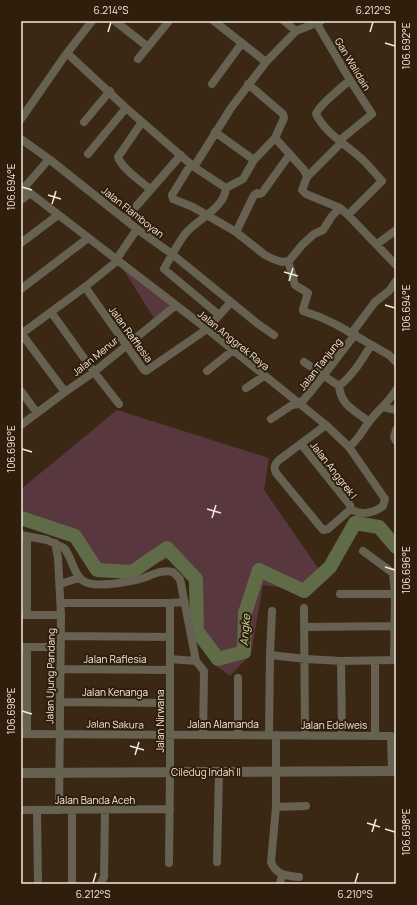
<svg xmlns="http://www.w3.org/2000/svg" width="417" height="905" font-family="Manrope,sans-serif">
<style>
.green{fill:#58373e}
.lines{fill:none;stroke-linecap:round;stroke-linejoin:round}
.river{stroke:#5f6c47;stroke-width:14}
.minor{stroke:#666151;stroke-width:8}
.tertiary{stroke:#666151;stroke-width:10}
.ticks{fill:none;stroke:#f4e8dc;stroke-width:1.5}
.labels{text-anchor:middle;stroke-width:4;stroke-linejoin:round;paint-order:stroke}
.street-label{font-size:10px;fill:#f4e8dc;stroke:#301e0c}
.water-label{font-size:11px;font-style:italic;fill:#c9e0a0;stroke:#301e0c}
.neatline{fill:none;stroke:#f4e8dc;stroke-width:1.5}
.ticks-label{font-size:10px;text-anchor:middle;fill:#f4e8dc}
</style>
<rect width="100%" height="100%" fill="#3a2815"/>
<path class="green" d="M120,264L173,306L155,320Z
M117,410L269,458L264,490L323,575L308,591L263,585L251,654L230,676L212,663L200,614L195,576L173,556L122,579L98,566L81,534L21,520V489Z"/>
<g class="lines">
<path class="river" d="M21,518L75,536L97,570L132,572L167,548L196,579L197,631L218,659L244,652L245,613L259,570L304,591L330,567L355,523L379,527L396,547"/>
<path class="minor" d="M115,21L148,47
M214,21L266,62
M284,21L296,31
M317,24L350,80L372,114L339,141
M67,53L126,108L194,167L226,188
M138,59L169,21
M212,84L242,43
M21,119L64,57L92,21
M84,122L110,91
M142,122L118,157C121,168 142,182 150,189
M215,132L254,160
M275,138L304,170L307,177
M21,139L49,159L137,229L172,254L258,324L274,335
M341,143L307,177L302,190L306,194L340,208L348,215L396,265
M88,154L126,108
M191,164L172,195L173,199L193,207L236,232L265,255L273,259L282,262L289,261L302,245L314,234L323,230L332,216L340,208
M194,167L231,108L266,62L296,31L321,21
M21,186L207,329L326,425L349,447L385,499L383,506C374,513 361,516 351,509
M24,188L49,159
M226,188L243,179L254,160L275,138L284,118L283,114L248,84
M21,200L30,193
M348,215L382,181C376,174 370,167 363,160C348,146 325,133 316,114C318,106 342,87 350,80
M125,219L181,155
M236,232L254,195L257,193L259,194L262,193L290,154
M21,243L58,215
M377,244L396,230
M116,260L137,229
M288,262L291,270L295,285L308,293L303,309V311L320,317L337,325L389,355L396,362
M85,287L144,370L146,371L207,329L231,302
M21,289L88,238
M51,312L94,372L119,404
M219,315L164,269C170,258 177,245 185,234C196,220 225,208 226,188
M21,333L65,392
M21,334L85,287L117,261
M355,335L354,330L375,302L389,291L396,281
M304,362L339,386C341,406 355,410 369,422
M207,371L232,351
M339,386C353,375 362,360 371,345
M246,388L264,376
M21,391L37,413
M383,407L396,410
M271,419L292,405L300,404C320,382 336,358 355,335
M21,425L65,392L94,372L175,306
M326,425L279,460C275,464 273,467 276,473L323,530L328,529L351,509
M396,430L394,437L396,441
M301,444L350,505L351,509
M349,447C358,440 362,431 369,422C377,411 389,402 396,390
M21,535L47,540L64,548C72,557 73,573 82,580C92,589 127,582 140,579C151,576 161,569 173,572L180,579L196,661
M55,543L58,558L61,615L59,810
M363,551L393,573L395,594L394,660
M60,584L79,578
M340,594H396
M61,603H170L184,602
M304,608L305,735
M21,615H61
M27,615V536
M305,627L396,626
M61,636L170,637
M21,647H61
M270,655L306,659L341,661L396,660
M170,659L196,661L204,671L203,734
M341,661L342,735
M375,661V735
M60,669L170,670
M238,678V734
M60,702L170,703
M21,734L391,736L392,771
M27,734V647
M269,735L270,655L272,611
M276,735V807L271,862C276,875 287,876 299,877
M276,807L306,806
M21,810L170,809
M37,810L38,884
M217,862L219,772
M169,863L170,772V603
M72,884V810
M100,884L101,883L104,877L105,810
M280,884L282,875"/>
<path class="tertiary" d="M21,773L396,771"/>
</g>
<path class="ticks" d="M108,32L111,22M370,32L373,22M385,43L395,46M22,187L32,190M48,195L61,199M52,204L56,191M284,272L298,276M289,281L293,268M385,305L395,308M22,449L32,452M207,509L221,513M212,518L216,505M385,567L395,570M22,711L32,714M130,746L144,750M135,755L139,742M367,823L380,827M385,829L395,832M372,832L376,819M93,883L96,873M355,883L358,873"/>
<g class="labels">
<g class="street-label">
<text transform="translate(353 64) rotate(59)" y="4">Gan Walidain</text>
<text transform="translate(133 212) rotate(38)" y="4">Jalan Flamboyan</text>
<text transform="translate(131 334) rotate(54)" y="4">Jalan Rafflesia</text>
<text transform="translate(234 340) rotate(39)" y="4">Jalan Anggrek Raya</text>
<text transform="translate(95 356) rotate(-39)" y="4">Jalan Menur</text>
<text transform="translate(320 364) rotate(-52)" y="4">Jalan Tanjung</text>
<text transform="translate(334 470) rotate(52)" y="4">Jalan Anggrek I</text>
<text x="115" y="663">Jalan Raflesia</text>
<text transform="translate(50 676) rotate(-89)" y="4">Jalan Ujung Pandang</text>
<text x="115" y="696">Jalan Kenanga</text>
<text transform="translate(160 721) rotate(-90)" y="4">Jalan Nirwana</text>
<text transform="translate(115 724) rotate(1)" y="4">Jalan Sakura</text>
<text x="223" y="728">Jalan Alamanda</text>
<text x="334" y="729">Jalan Edelweis</text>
<text x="206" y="776">Ciledug Indah II</text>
<text x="95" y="804">Jalan Banda Aceh</text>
</g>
<g class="water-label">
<text transform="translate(245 630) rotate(-86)" y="4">Angke</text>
</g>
</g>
<rect width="417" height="905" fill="none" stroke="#301e0c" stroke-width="44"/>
<rect x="22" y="22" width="373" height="861" class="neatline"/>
<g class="ticks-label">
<text x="111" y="14">6.214°S</text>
<text x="373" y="14">6.212°S</text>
<text transform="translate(406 46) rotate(-90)" y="4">106.692°E</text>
<text transform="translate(11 187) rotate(-90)" y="4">106.694°E</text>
<text transform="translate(406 308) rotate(-90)" y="4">106.694°E</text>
<text transform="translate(11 449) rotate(-90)" y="4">106.696°E</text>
<text transform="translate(406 570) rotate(-90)" y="4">106.696°E</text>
<text transform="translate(11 711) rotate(-90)" y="4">106.698°E</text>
<text transform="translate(406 832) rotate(-90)" y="4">106.698°E</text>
<text x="93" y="898">6.212°S</text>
<text x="355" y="898">6.210°S</text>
</g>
</svg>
